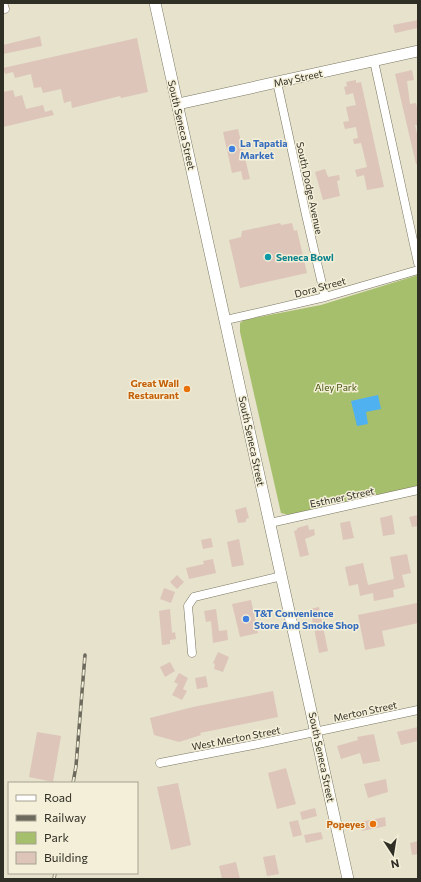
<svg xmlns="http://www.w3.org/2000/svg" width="421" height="882" font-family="Commissioner,sans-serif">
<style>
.green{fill:#a6bf6c}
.water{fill:#4fb1f0}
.building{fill:#ddc5ba}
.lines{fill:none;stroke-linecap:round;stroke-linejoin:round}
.minor-casing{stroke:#7a7661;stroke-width:9}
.tertiary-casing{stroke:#7a7661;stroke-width:12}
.minor{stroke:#fff;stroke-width:8}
.tertiary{stroke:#fff;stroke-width:11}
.rail-casing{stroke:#6c6a5d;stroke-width:3.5}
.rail{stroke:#f4efd8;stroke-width:2;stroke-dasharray:6;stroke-linecap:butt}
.shop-dot{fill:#3f7fe0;stroke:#f4efd8;stroke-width:1.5}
.culture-dot{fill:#0f9aa8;stroke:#f4efd8;stroke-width:1.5}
.food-dot{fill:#e8710a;stroke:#f4efd8;stroke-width:1.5}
.labels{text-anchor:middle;stroke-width:3;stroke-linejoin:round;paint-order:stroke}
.street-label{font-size:10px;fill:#302f26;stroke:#f4efd8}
.shop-label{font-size:10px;font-weight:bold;fill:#366cbe;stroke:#f4efd8;text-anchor:start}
.culture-label{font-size:10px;font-weight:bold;fill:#0d838f;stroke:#f4efd8;text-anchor:start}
.food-label{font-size:10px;font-weight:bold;fill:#c56008;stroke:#f4efd8;text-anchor:end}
.park-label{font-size:10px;fill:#46570f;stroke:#f4efd8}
</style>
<rect width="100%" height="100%" fill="#e6e2cb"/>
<path class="green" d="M418,275V486L289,515L281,513L240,332V323L244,320L321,305Z"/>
<path class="water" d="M378,395L381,409L366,412L368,424L357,426L351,401Z"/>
<path class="building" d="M418,20V28L395,33L393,25Z
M40,36L42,46L3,54V45Z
M137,38L148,92L121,98L120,96L72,108L71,101L64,103L61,89L43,93L41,87L34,88L31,74L15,78L13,72L5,74L3,68Z
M412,70L414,80L407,81L410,104L416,103L418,112V125H415L418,138V164H416L395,74Z
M356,80V83L361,82L384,187L367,190L364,175L357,177L355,170L367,167L361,143L354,144L353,139L358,138L356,127L345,129L343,122L349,121L346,107L356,105L353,93L346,95L344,87L347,86L346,82Z
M13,90L15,97L22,95L26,109L43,105L45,112L52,110L54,115L3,127V92Z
M238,129L250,179L243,180L241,171L232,173L223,132Z
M325,169L328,177L339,175L340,180L337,181L340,196L323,200L315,172Z
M280,223L281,225L292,223L294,231L297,230L307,273L240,288L229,240L241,237L242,231Z
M246,507L249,518L246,519V522L238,523L235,510Z
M392,515L395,534L383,536L380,518Z
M418,515V526L412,527L409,517Z
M350,521L354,538L343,540L340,523Z
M308,525L309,530L314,529L315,535L305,539L309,555L300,557L294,531L297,530V528Z
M211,538L213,547L203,549L201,540Z
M239,539L244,565L232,567L227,542Z
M407,554L411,573L402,575L405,587L393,590L394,597L374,601L373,593L360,596L358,584L349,586L345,567L363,563L368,585L394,579L390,557Z
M213,559L216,573L189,579L186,568L204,564L203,561Z
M177,575L184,582L177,589L170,582Z
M164,588L175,592L171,603L160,599Z
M251,600L258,633L240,637L232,604Z
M417,603L418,623L382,631L385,646L365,650L358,615Z
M319,607L328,651L319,653L310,609Z
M170,609L172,633L175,632L176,639L170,640V644L162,645L159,611Z
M216,609L219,631L227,630L228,640L213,643L211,621L206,622L204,611Z
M218,652L229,657L223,672L214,669L215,664L213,663Z
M170,662L175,671L165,677L160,667Z
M179,673L188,678L183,689L187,691L182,700L172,695L178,684L174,682Z
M206,676L208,687L197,689L195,678Z
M273,691L278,717L200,733L201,735L179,742L154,735L150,718L193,707Z
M418,727V741L401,745L397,732Z
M37,732L61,736L53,782L29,777Z
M374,734L380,761L363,764L360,753L341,759L337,746L358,740L357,737Z
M286,768L296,804L277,809L268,773Z
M386,779L388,792L368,798L364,784Z
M178,783L191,845L171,850L157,787Z
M315,808L317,816L302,820L300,812Z
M385,817L386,826L362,831L360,822Z
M298,820L302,835L293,837L289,822Z
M321,832L323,839L306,843L304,835Z
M418,841V854L412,855L410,843Z
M275,855L279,874L267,876L263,857Z
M236,862L240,879H222L219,866Z"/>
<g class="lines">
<g class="minor-casing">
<path id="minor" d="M3,3L5,9
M374,61L418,263
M277,82L306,215L325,297
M226,320L325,297L418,270
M270,523L418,490
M192,653L188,606L194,597L282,576
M160,763L253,745L418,710"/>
</g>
<g class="tertiary-casing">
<path id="tertiary" d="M155,3L348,879
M178,104L418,51"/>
</g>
<use href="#minor" class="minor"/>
<use href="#tertiary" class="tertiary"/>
<g class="rail-casing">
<path id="rail" d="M73,783L76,766L85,655
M54,879L55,873"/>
</g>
<use href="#rail" class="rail"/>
</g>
<g class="shop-dot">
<circle cx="232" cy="149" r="4"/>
<circle cx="246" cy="619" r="4"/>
</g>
<circle class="culture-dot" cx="268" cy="257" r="4"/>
<g class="food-dot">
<circle cx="187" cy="389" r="4"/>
<circle cx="373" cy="824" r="4"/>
</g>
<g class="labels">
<g class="street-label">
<text transform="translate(298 78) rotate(-12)" y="4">May Street</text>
<text transform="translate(182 125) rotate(77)" y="4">South Seneca Street</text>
<text transform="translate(310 188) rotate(78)" y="4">South Dodge Avenue</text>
<text transform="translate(320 287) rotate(-15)" y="4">Dora Street</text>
<text transform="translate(252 441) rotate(78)" y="4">South Seneca Street</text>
<text transform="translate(342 497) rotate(-12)" y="4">Esthner Street</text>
<text transform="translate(365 711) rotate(-12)" y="4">Merton Street</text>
<text transform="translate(236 738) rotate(-11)" y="4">West Merton Street</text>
<text transform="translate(322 757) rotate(78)" y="4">South Seneca Street</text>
</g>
<g class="shop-label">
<text x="240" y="147">La Tapatia<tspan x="240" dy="12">Market</tspan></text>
<text x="254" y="617">T&amp;T Convenience<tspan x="254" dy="12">Store And Smoke Shop</tspan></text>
</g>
<g class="culture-label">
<text x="276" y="261">Seneca Bowl</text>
</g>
<g class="food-label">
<text x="179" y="387">Great Wall<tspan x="179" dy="12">Restaurant</tspan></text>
<text x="365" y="828">Popeyes</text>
</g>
<g class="park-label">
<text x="336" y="391">Aley Park</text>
</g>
</g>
<rect width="421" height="882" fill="none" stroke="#302f26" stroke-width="8"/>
<rect x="8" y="782" width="130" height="92" fill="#f4efd8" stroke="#a6a291"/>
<rect x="16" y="795" width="20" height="6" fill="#ffffff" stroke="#a6a291"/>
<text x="44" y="802" font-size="12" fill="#302f26">Road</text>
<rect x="16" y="815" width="20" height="6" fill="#6c6a5d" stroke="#a6a291"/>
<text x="44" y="822" font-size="12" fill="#302f26">Railway</text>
<rect x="16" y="832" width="20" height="12" fill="#a6bf6c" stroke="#a6a291"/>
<text x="44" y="842" font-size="12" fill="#302f26">Park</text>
<rect x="16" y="852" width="20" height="12" fill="#ddc5ba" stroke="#a6a291"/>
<text x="44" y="862" font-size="12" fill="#302f26">Building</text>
<g transform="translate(393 854) rotate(168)" stroke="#f4efd8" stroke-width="3" paint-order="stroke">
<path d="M0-3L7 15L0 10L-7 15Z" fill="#302f26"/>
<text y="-6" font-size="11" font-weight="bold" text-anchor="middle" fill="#302f26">N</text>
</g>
</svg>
